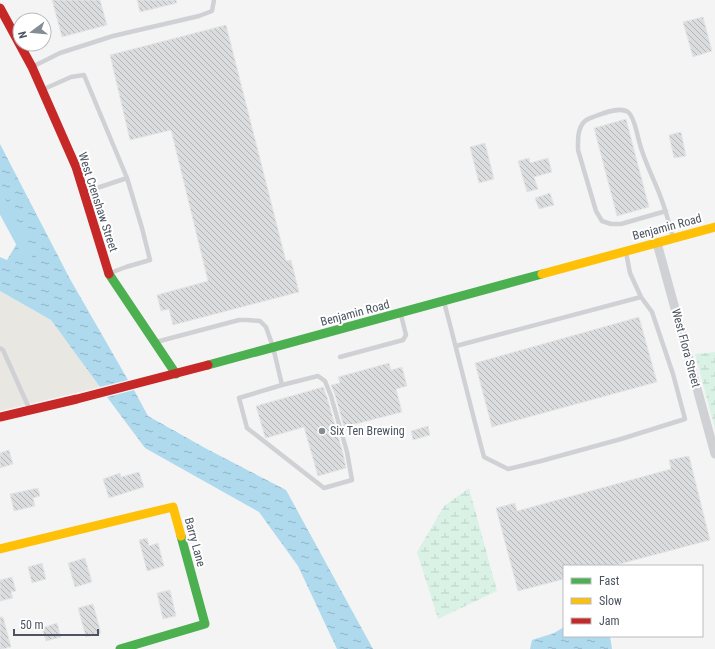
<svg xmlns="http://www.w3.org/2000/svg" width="715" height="649" font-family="'Roboto Condensed',sans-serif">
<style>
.commercial{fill:#e8e7e2}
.wetland{fill:url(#wetland-marsh)}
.water{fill:url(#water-ripples)}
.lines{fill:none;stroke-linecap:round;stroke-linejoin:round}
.canal{stroke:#afdaee;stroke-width:12}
.building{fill:url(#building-back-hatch);stroke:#e5e6e7}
.lane{stroke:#cfd1d4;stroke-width:4.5}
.street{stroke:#cfd1d4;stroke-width:9}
.fast{stroke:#4caf50;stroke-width:9}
.slow{stroke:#ffc107;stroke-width:9}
.jam{stroke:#c62828;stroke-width:9}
.poi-dot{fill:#868c94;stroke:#fff;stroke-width:1.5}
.labels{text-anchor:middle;stroke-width:4;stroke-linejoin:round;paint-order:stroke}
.street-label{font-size:12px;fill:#4b5460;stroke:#fff}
.poi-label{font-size:12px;fill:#4b5460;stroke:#fff;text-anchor:start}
</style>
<defs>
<pattern id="wetland-marsh" width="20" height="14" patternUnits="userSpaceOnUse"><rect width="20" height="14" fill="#daf2e6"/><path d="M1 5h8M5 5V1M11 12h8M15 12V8" fill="none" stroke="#bdd1c8"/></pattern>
<pattern id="water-ripples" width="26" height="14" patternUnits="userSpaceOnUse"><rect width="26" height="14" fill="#afdaee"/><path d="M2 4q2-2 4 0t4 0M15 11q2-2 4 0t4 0" fill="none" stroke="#90b3c4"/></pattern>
<pattern id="building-back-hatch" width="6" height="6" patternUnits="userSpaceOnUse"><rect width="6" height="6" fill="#dbdcde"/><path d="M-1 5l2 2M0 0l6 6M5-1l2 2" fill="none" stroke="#b4b5b7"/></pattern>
</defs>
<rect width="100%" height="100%" fill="#f4f4f4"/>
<path class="commercial" d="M0,291L51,320L100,387L0,411Z"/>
<path class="wetland" d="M715,352V429L695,354Z
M469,488L497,591L438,619L417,552L444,506Z"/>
<path class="water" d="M0,144L70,279L128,380L100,387L51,320L0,291V257L7,260L20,238L0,202Z
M134,390L148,416L205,448L286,490L373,649H337L298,566L259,512L145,448L107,397Z
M564,627V636H610L612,649H530L532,640L554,633Z"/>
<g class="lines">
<path class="canal" d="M0,202L27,252"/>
</g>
<path class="building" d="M52,0H100L107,25L62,37Z
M137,0H176L177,3L140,12Z
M703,17L712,51L693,57L683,22Z
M226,25L286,261L291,260L299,292L173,325L169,309L161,311L157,295L208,281L171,130L130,140L110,55Z
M626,119L649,207L617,216L594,128Z
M681,132L686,156L674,158L669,135Z
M485,143L494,179L479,183L470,147Z
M529,158L530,163L548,158L552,172L534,177L538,189L527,192L518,161Z
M550,193L554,205L539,209L535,198Z
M639,317L657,382L492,427L475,363Z
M389,363L391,370L402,367L407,386L396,389L402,412L344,427L335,395L331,385L340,383L338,377Z
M323,387L327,397L343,453L346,468L318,476L304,427L266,438L265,437L256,406Z
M428,426L430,435L413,440L411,431Z
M9,450L13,464L0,468V453Z
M689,456L710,540L612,566H564V579L518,591L496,508L515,503L517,511L671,469L669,460Z
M139,472L144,487L109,498L103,479L120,473L121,477Z
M38,488L40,496L33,498L35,506L14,511L10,494Z
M147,538L149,546L158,543L164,566L147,571L139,540Z
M85,558L92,582L75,587L68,563Z
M42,563L46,579L32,583L28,567Z
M12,577L16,591L11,592L13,598L0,601V580Z
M170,590L176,616L163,619L157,593Z
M93,604L101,633L86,637L78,608Z
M0,617H3L11,647L3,649H0Z
M57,623L61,637L46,641L42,628Z"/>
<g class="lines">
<path class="lane" d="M34,66L60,53L113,36L199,16L212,11L214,0
M44,89L71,77L84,75L127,178L85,192
M666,211L621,224H611L602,221L596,211L578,150C578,141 577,128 585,121C587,119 591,118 593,117C601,114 620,106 628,112C634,116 637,134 639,141C644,161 654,179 661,198C666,211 669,224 673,237
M110,273L126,267L150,260L142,228L127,178
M444,302C458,354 470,405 484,457L508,469L541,461L621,439L685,419L673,374L652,312L641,297L630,273L626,252
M156,342L239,320H247L260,321L266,327L273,347L282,385L239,398L247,428L324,488L352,480L347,452L331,396L325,381L318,376L282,385
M456,346L641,297
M0,348L3,350L29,408
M340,357L403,340L406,335L401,315"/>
<path class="street" d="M657,243L715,454"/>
<path class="fast" d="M109,274L176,374
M208,365L542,274
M120,649L205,624L181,536"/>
<path class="slow" d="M542,274L715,227
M0,549L173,507L181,536"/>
<path class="jam" d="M0,8L32,67L76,167L109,274
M0,417L77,399L208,365"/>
</g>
<circle class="poi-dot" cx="322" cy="431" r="4"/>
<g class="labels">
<g class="street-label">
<text transform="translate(98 202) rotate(72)" y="4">West Crenshaw Street</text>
<text transform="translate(667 227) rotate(-15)" y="4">Benjamin Road</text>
<text transform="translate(355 313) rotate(-15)" y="4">Benjamin Road</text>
<text transform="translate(686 348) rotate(75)" y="4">West Flora Street</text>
<text transform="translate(195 542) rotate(75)" y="4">Barry Lane</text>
</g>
<g class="poi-label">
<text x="330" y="435">Six Ten Brewing</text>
</g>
</g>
<rect x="563" y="565" width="140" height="72" fill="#ffffff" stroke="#b7bbbf"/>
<rect x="571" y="578" width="20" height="6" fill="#4caf50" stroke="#b7bbbf"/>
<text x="599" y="585" font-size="12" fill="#4b5460">Fast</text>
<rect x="571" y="598" width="20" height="6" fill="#ffc107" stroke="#b7bbbf"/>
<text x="599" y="605" font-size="12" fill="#4b5460">Slow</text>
<rect x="571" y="618" width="20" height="6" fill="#c62828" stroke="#b7bbbf"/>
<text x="599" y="625" font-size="12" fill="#4b5460">Jam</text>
<g transform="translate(32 32) rotate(254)"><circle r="19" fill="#ffffff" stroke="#b7bbbf"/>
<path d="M0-3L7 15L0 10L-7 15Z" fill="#868c94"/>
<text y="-6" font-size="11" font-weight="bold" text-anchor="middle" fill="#4b5460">N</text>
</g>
<path d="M14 629v6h84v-6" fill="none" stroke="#4b5460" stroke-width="2"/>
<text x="20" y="629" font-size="12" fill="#4b5460" stroke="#ffffff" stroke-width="3" paint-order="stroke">50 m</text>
</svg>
